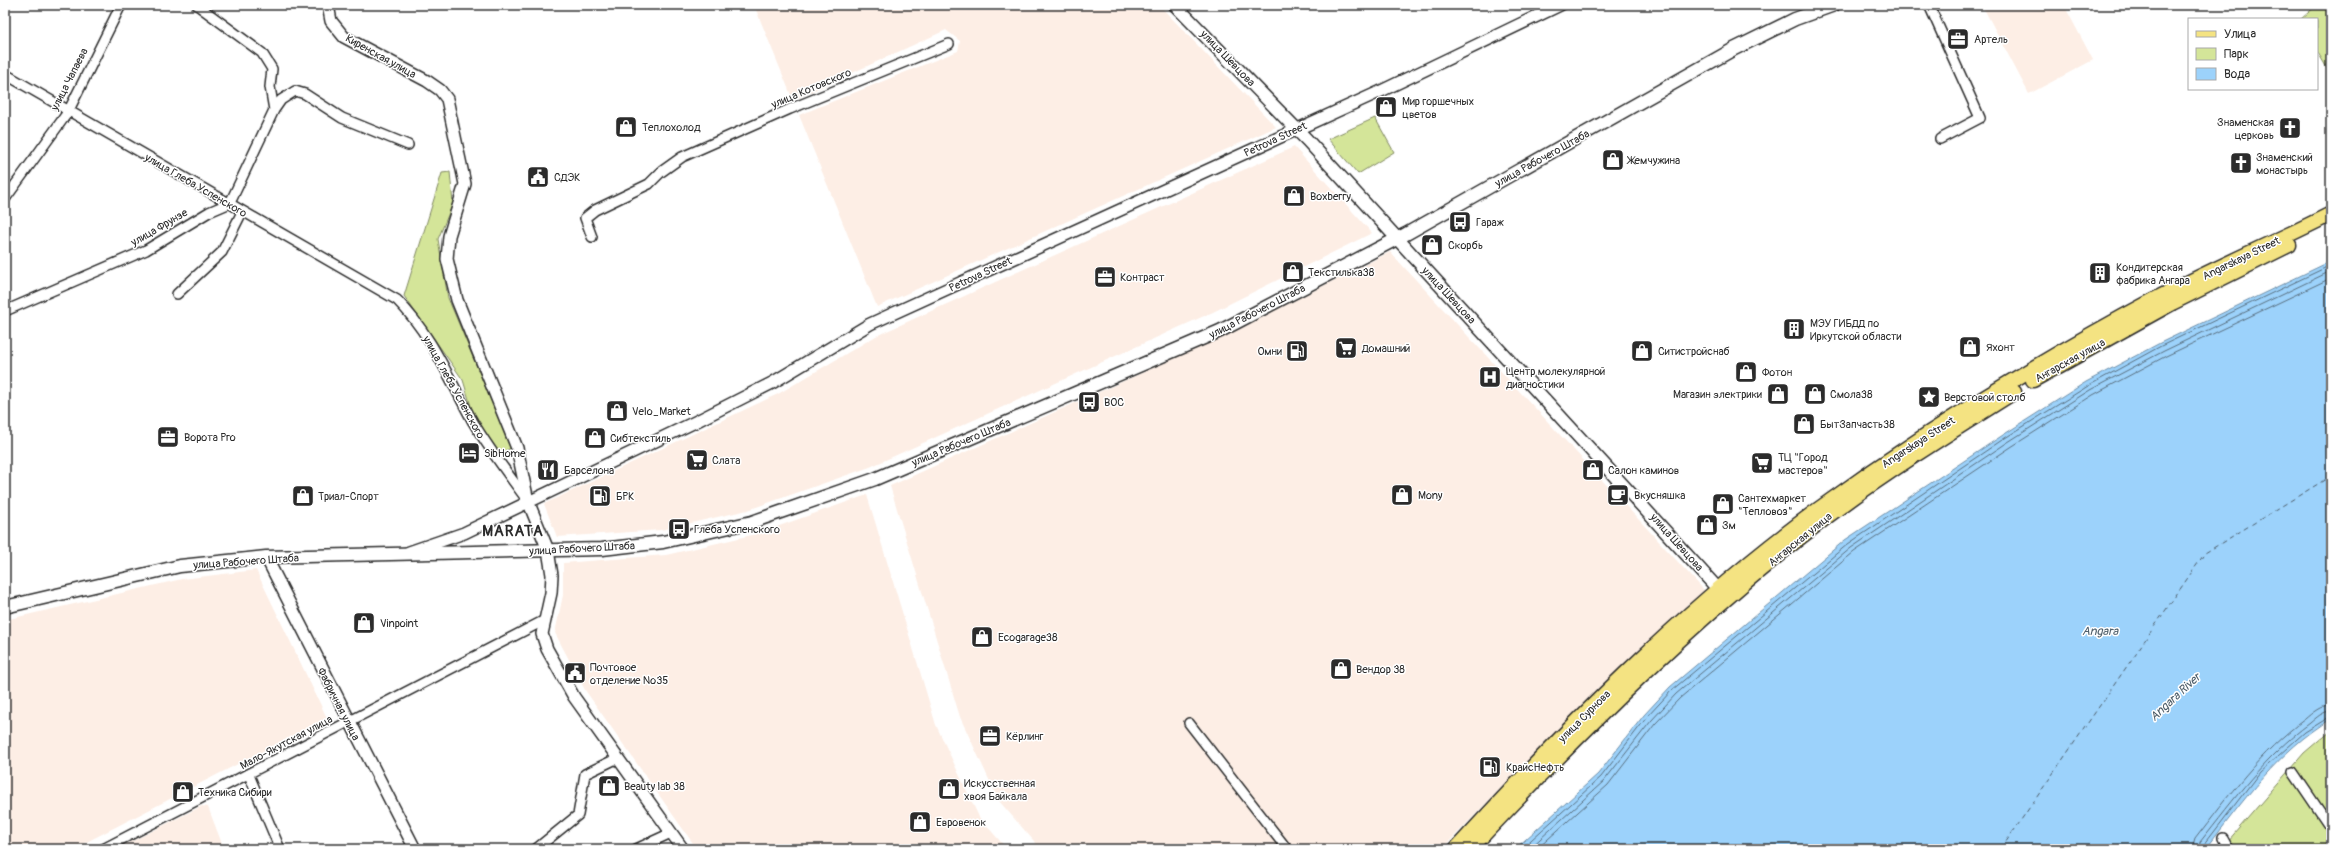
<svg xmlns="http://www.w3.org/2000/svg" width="2336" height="854" font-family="Pangolin,sans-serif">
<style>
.built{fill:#fdeee5}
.green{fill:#d4e599;stroke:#808862}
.water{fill:#9cd2fb;stroke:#6f8fa8}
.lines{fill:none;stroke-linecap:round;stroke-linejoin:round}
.shore{stroke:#586e7e;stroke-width:1}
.ferry{stroke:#4d5d69;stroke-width:1;stroke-dasharray:5 4;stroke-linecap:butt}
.minor-casing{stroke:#2b2b2b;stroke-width:12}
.tertiary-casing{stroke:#2b2b2b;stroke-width:14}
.secondary-casing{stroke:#2b2b2b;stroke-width:15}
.primary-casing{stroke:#2b2b2b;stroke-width:17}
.minor{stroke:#fff;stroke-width:9}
.tertiary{stroke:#fff;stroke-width:11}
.secondary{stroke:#fff;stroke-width:12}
.primary{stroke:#f4e382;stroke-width:14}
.labels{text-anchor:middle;stroke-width:3;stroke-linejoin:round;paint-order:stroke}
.poi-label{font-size:11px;fill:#2b2b2b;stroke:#fff;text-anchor:start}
.street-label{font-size:11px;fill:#2b2b2b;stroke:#fff}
.water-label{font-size:12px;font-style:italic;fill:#4d5d69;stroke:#fff}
.district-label{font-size:15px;font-weight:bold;letter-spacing:1px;fill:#2b2b2b;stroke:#fff}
</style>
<rect width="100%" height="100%" fill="#fff"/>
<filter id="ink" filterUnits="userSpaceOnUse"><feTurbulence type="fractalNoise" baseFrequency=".025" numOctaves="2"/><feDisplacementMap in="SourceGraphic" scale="8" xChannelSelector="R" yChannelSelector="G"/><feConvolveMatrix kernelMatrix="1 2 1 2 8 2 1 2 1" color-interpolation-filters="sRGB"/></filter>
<g filter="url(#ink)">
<path class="built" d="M754,5H1159L1276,127L877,307L799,115L958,51L960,41L946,30L793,100Z
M1982,5H2064L2093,60L2029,94Z
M1294,147L1372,233L1213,312L870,467L748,510L661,530L557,537L544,504L778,394L876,336Z
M1390,252L1705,591L1566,721L1442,849H1041L999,801L960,717L890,486L1224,336Z
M867,495L936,725L979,817L1007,849H697L585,690L555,633L563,595V563L666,555L756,534Z
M256,570L327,718L73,849H5V620L182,579Z
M202,806L208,807L224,849H117Z"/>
<path class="green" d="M2317,5H2331V75L2317,51V19H2301Z
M1375,118L1394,152L1358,174L1328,139Z
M450,172L453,203L438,239L448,298L511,448L499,454L473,413L463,380L404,296L442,173Z
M2331,730V849H2221L2304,753Z"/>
<path class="water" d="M2331,261V719C2278,751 2243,801 2206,849H1515L1598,774L1644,715L1670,687L1845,540L2003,435L2086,382L2160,343Z"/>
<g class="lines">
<path class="shore" d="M1521,849L1601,777L1647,717L1672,690L1848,544L2005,438L2088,386L2161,346L2331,265
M1529,849L1604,781L1651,721L1676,694L1851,548L2008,442L2090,390L2164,351L2331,271
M1537,849L1608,785L1655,724L1680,698L1854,552L2011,447L2093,395L2166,356L2331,278
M2192,849L2195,839C2229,795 2260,752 2305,719C2312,713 2321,705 2331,705
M2198,849L2200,842C2235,798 2264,757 2310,723C2316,718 2323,711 2331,711
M2203,849L2204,845L2260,772L2305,732L2331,716"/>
<path class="ferry" d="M2001,849L2205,553L2331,476"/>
<g class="minor-casing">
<path id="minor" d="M197,5L262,53L272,69L270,87L274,110L281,100L295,91L305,94L342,118L408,145
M1929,5L1980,118L1940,139
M5,74L397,300C432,335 449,379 473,422C489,449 508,474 527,500
M5,199L68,112L121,5
M592,237L585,218L595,210L649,184L661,172L682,157L790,109L949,44
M177,294L222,252L242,212
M5,311L146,250L209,212L230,203L274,110
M1189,723L1287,849
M2293,772L2331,828
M249,775L280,849
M2223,838L2229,849
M103,849L543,621
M536,849L578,815L585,774L618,758
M636,849L671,833"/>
</g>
<g class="tertiary-casing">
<path id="tertiary" d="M328,5L331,21L344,37L427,81L440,90L447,99L465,184L449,236L447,259L457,300L517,448L528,501L548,550L552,575L551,593L542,634L547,649L574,697L683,849
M409,552L464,533L695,422L772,383L870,324L1379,92L1560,5
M266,557L415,849"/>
</g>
<g class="secondary-casing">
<path id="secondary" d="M1175,5L1307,140L1718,589
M5,607L180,566L266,557L602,549L663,542L752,522L875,479L1220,331L1406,234L1734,49L1795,19L1834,5"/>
</g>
<g class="primary-casing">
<path id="primary" d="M2033,380L2172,303L2289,245
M1456,849C1568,727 1685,607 1819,509C1925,432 2038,362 2154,300C2212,269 2272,244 2331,214
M1470,849C1582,730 1698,614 1829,515C1888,471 1952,431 2014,392"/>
</g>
<use href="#minor" class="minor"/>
<use href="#tertiary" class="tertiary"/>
<use href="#secondary" class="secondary"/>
<use href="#primary" class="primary"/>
</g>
</g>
<defs>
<g id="office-square" transform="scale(1.15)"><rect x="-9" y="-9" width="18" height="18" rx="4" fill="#2b2b2b" stroke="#fff"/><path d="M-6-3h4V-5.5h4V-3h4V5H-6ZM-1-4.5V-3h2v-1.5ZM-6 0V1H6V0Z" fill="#fff"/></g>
<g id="shop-square" transform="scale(1.15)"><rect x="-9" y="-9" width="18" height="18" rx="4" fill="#2b2b2b" stroke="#fff"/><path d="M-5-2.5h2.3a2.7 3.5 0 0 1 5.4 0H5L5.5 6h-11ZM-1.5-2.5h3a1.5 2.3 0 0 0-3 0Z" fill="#fff"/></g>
<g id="church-square" transform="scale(1.15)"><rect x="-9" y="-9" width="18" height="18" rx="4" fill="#2b2b2b" stroke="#fff"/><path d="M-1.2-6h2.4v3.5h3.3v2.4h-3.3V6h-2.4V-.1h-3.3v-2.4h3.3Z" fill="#fff"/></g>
<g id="civic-square" transform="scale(1.15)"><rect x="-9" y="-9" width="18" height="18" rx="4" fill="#2b2b2b" stroke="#fff"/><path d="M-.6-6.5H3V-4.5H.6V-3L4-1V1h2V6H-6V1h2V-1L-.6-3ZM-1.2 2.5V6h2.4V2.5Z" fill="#fff"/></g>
<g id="bus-square" transform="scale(1.15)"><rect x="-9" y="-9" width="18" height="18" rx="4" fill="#2b2b2b" stroke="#fff"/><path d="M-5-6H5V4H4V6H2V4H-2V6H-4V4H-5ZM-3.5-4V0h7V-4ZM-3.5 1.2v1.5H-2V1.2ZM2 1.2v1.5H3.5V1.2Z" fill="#fff"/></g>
<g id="building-square" transform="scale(1.15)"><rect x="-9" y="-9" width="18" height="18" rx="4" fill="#2b2b2b" stroke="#fff"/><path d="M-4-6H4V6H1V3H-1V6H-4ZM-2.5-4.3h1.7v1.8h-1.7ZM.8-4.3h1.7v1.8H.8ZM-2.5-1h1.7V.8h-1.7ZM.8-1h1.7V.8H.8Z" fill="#fff"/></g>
<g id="supermarket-square" transform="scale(1.15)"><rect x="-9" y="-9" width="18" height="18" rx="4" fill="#2b2b2b" stroke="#fff"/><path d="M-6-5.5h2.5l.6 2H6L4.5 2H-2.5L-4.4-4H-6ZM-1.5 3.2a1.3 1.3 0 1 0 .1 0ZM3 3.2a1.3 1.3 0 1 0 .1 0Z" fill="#fff"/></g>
<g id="fuel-square" transform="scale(1.15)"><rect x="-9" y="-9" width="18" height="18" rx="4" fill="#2b2b2b" stroke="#fff"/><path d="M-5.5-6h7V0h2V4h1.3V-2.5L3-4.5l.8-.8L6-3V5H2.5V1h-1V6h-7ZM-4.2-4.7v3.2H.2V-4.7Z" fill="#fff"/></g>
<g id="hospital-square" transform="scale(1.15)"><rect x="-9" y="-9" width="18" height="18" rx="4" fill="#2b2b2b" stroke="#fff"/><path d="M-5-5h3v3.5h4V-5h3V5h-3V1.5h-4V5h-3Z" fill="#fff"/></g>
<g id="sight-square" transform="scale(1.15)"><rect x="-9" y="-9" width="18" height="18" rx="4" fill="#2b2b2b" stroke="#fff"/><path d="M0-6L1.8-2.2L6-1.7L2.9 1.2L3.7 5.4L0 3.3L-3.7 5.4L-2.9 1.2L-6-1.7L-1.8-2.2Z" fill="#fff"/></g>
<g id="hotel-square" transform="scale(1.15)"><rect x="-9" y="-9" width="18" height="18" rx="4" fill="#2b2b2b" stroke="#fff"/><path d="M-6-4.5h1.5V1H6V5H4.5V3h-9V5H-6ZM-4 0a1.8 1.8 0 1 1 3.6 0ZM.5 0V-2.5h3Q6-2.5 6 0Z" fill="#fff"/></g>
<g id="restaurant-square" transform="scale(1.15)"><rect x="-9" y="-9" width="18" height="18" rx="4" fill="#2b2b2b" stroke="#fff"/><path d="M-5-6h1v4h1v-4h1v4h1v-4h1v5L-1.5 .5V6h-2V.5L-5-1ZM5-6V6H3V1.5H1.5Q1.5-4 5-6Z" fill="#fff"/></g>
<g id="cafe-square" transform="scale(1.15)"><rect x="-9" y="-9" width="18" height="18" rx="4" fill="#2b2b2b" stroke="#fff"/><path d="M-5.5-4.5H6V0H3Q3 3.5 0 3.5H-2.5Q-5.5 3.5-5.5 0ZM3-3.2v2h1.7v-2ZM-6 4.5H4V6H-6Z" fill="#fff"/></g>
</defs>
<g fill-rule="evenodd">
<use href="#office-square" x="1958" y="39"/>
<use href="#shop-square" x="1386" y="107"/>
<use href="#shop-square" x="626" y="127"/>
<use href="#church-square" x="2290" y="128"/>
<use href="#shop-square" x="1613" y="160"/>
<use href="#church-square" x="2241" y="163"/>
<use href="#civic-square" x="538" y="177"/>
<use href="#shop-square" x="1294" y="196"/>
<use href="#bus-square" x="1460" y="222"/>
<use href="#shop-square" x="1432" y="245"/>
<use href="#shop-square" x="1293" y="272"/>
<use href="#building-square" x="2100" y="273"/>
<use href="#office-square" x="1105" y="277"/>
<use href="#building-square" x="1794" y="329"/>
<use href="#shop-square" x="1970" y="347"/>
<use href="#supermarket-square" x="1346" y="348"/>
<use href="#fuel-square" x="1297" y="351"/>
<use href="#shop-square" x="1642" y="351"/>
<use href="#shop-square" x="1746" y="372"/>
<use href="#hospital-square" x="1490" y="377"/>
<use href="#shop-square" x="1778" y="394"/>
<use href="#shop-square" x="1815" y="394"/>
<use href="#sight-square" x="1929" y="397"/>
<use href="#bus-square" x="1089" y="402"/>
<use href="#shop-square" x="617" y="411"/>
<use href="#shop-square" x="1804" y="424"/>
<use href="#office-square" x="168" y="437"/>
<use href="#shop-square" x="595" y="438"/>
<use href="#hotel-square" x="469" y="453"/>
<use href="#supermarket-square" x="697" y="460"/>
<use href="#supermarket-square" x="1762" y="463"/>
<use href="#restaurant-square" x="548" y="470"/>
<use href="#shop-square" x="1593" y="470"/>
<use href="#shop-square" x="1402" y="495"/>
<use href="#cafe-square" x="1618" y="495"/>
<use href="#shop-square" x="303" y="496"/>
<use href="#fuel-square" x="600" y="496"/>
<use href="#shop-square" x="1723" y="504"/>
<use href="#shop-square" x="1707" y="525"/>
<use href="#bus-square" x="679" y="529"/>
<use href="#shop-square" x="364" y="623"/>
<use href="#shop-square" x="982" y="637"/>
<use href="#shop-square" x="1341" y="669"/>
<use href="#civic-square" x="575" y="673"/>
<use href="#office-square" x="990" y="736"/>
<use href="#fuel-square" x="1490" y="767"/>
<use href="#shop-square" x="609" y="786"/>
<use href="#shop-square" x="949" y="789"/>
<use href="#shop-square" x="183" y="792"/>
<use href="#shop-square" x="920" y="822"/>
</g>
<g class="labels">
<g class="poi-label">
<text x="1974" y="43">Артель</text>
<text x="1402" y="105">Мир горшечных<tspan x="1402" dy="13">цветов</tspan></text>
<text x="2274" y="126" text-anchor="end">Знаменская<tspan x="2274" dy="13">церковь</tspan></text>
<text x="642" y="131">Теплохолод</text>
<text x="2256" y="161">Знаменский<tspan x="2256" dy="13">монастырь</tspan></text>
<text x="1628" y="164">Жемчужина</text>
<text x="554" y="181">СДЭК</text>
<text x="1310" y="200">Boxberry</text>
<text x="1476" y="226">Гараж</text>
<text x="1448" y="249">Скорбь</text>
<text x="2116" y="271">Кондитерская<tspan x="2116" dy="13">фабрика Ангара</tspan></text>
<text x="1308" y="276">Текстилька38</text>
<text x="1120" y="281">Контраст</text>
<text x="1810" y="327">МЭУ ГИБДД по<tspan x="1810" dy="13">Иркутской области</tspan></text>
<text x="1986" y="351">Яхонт</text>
<text x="1362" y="352">Домашний</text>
<text x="1282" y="355" text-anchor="end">Омни</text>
<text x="1658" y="355">Ситистройснаб</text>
<text x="1506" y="375">Центр молекулярной<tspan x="1506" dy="13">диагностики</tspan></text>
<text x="1762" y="376">Фотон</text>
<text x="1762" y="398" text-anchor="end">Магазин электрики</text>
<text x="1830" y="398">Смола38</text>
<text x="1944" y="401">Верстовой столб</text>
<text x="1104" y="406">ВОС</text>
<text x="632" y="415">Velo_Market</text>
<text x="1820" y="428">БытЗапчасть38</text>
<text x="184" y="441">Ворота Pro</text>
<text x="610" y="442">Сибтекстиль</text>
<text x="484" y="457">SibHome</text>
<text x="1778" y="461">ТЦ "Город<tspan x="1778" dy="13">мастеров"</tspan></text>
<text x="712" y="464">Слата</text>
<text x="564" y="474">Барселона</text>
<text x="1608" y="474">Салон каминов</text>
<text x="1418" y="499">Mony</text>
<text x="1634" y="499">Вкусняшка</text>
<text x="318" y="500">Триал-Спорт</text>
<text x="616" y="500">БРК</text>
<text x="1738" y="502">Сантехмаркет<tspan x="1738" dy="13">"Тепловоз"</tspan></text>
<text x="1722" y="529">Зм</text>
<text x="694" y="533">Глеба Успенского</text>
<text x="380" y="627">Vinpoint</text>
<text x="998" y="641">Ecogarage38</text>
<text x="590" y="671">Почтовое<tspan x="590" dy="13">отделение №35</tspan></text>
<text x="1356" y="673">Вендор 38</text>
<text x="1006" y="740">Кёрлинг</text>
<text x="1506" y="771">КрайсНефть</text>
<text x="964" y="787">Искусственная<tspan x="964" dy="13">хвоя Байкала</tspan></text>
<text x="624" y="790">Beauty lab 38</text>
<text x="198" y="796">Техника Сибири</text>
<text x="936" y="826">Евровенок</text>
</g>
<g class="street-label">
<text transform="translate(381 56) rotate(29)" y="4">Киренская улица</text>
<text transform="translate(1228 58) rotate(46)" y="4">улица Шевцова</text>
<text transform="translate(69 79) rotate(-63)" y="4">улица Чапаева</text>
<text transform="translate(811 88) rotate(-23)" y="4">улица Котовского</text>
<text transform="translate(1275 139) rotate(-25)" y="4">Petrova Street</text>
<text transform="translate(1542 158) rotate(-29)" y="4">улица Рабочего Штаба</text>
<text transform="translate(196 185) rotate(30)" y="4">улица Глеба Успенского</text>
<text transform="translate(159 227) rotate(-30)" y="4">улица Фрунзе</text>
<text transform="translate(2241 258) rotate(-26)" y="4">Angarskaya Street</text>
<text transform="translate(980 274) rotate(-25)" y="4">Petrova Street</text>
<text transform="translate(1449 295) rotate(47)" y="4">улица Шевцова</text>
<text transform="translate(1257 311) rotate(-27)" y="4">улица Рабочего Штаба</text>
<text transform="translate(2070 360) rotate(-29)" y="4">Ангарская улица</text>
<text transform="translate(454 387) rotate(61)" y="4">улица Глеба Успенского</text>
<text transform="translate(961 442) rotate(-23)" y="4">улица Рабочего Штаба</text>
<text transform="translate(1918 442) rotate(-33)" y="4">Angarskaya Street</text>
<text transform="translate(1800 539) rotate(-39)" y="4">Ангарская улица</text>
<text transform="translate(1677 542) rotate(48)" y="4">улица Шевцова</text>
<text transform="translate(582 548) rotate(-3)" y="4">улица Рабочего Штаба</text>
<text transform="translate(246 561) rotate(-4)" y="4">улица Рабочего Штаба</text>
<text transform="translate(339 704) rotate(63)" y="4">Фабричная улица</text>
<text transform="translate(1584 716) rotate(-45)" y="4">улица Сурнова</text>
<text transform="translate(286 742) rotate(-28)" y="4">Мало-Якутская улица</text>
</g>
<g class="water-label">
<text x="2100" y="635">Angara</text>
<text transform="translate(2175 697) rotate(-43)" y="4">Angara River</text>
</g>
<g class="district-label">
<text x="513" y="536">MARATA</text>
</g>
</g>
<rect width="2336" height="854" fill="none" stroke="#fff" stroke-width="20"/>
<rect x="10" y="10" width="2316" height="834" fill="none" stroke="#2b2b2b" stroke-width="1.5" filter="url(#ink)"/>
<rect x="2188" y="18" width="130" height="72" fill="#ffffff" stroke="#aaaaaa"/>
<rect x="2196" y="31" width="20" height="6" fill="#f4e382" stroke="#aaaaaa"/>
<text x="2224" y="38" font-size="12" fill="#2b2b2b">Улица</text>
<rect x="2196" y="48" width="20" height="12" fill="#d4e599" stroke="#aaaaaa"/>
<text x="2224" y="58" font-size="12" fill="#2b2b2b">Парк</text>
<rect x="2196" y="68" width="20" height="12" fill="#9cd2fb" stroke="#aaaaaa"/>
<text x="2224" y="78" font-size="12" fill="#2b2b2b">Вода</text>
</svg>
